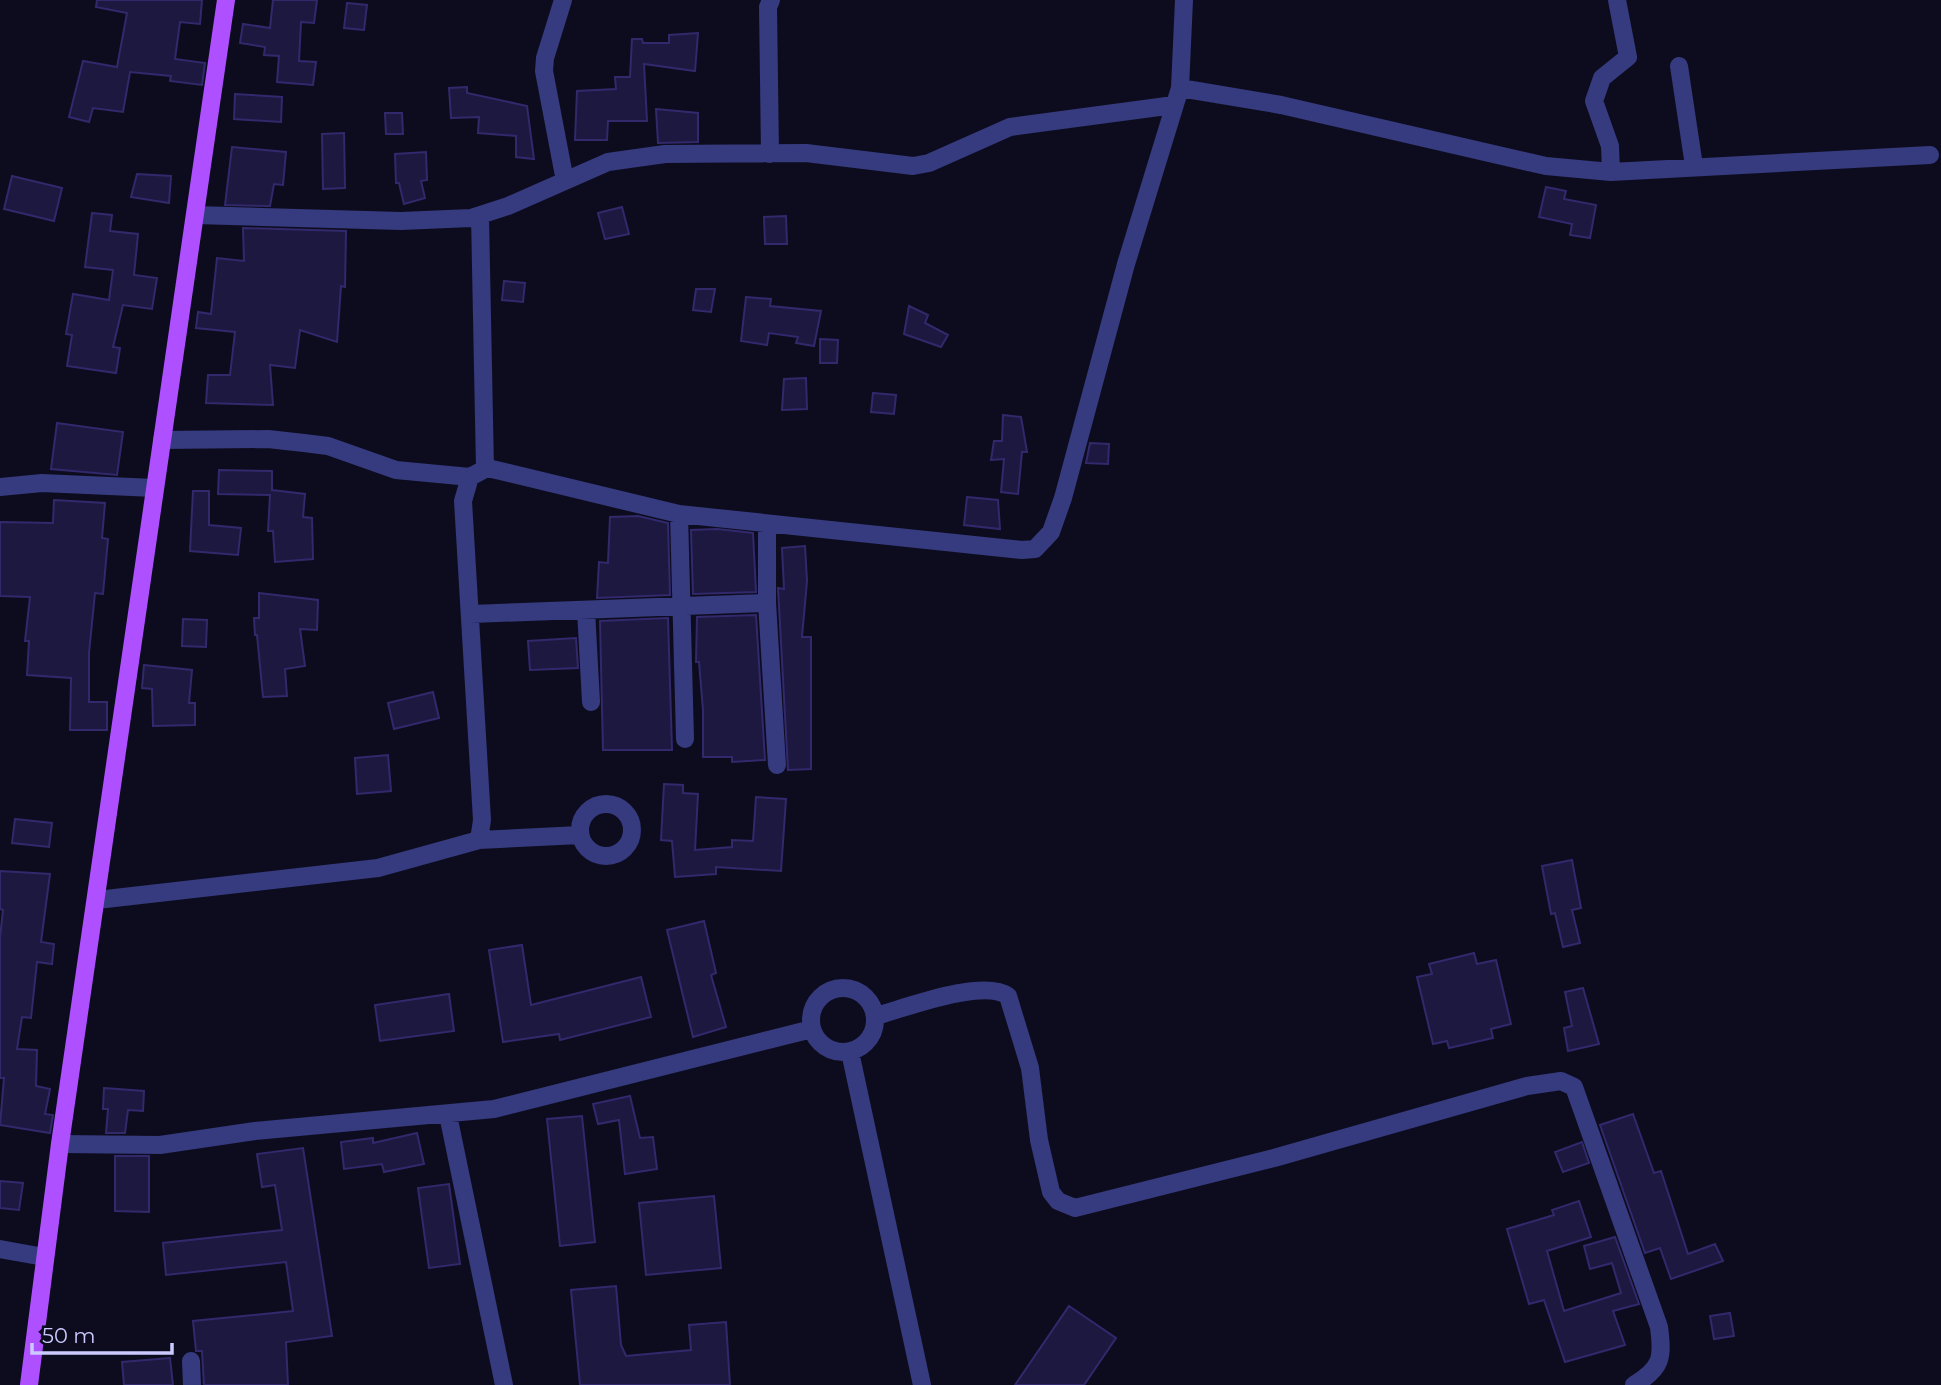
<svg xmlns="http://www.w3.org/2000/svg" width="1941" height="1385" font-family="Montserrat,sans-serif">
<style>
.building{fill:#1c1840;stroke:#31296c;stroke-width:2}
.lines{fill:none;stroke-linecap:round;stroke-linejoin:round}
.minor{stroke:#363a7e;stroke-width:18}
.major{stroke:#ae50ff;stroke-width:18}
</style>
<rect width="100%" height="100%" fill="#0d0c1e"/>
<path class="building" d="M97,0H202L200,24L180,22L175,59L205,63L202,85L170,81L171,76L130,72L123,112L93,108L89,122L69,117L83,61L117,67L127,13L96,7Z
M273,0H317L314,23L301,22L299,61L316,62L313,85L277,82L279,56L264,55L265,47L240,43L243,24L270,28Z
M347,3L367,5L364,30L344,28Z
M698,33L695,71L644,64L647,121H608L607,140H575L577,91L616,89L615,77H630L632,39H642L643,43H669V35Z
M467,87V93L527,106L534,159L516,157V136L478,133L479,117L451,118L449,88Z
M235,94L282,97L281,122L234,119Z
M656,109L698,113V142L658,143Z
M385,113H402L403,134H386Z
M344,133L345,188L323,189L322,134Z
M232,147L286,152L283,185L274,184L270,206L225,205Z
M426,152L427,180L421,181L425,198L404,204L399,183H396L395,154Z
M137,174L171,176L169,203L131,197Z
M12,176L62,188L54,221L4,209Z
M1546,187L1566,191L1564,199L1596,205L1590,238L1570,235L1572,224L1539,217Z
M622,207L629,234L605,239L598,213Z
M92,213L112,215L110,231L138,234L134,275L157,278L152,309L123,305L113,347L120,348L116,373L67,366L72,335L66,334L73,294L109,300L113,270L85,267Z
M786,216L787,244H765L764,217Z
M243,228L346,231L345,287L341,286L337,342L300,330L295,368L270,365L273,405L206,403L208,375H230L235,332L196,328L198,312L211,314L217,258L244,261Z
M504,281L525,283L523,302L502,300Z
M696,289H715L711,312L693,310Z
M746,297L771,299L770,306L821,311L814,346L796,343L798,337L769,333L767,345L741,341Z
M909,306L928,315L925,323L948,335L941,347L904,334Z
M820,339L838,340L837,363H820Z
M806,378L807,409L782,410L784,379Z
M873,393L896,395L894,414L871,412Z
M1003,415L1021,417L1027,452H1022L1018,494L1001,492L1004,459L991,460L994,441H1002Z
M57,423L123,432L117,475L51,469Z
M1090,443L1109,444L1108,464L1086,463Z
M219,470L272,471V490L305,494L303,517L312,518L313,559L275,562L273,531H268L270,495L218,494Z
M193,491H209V525L241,528L238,555L190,551Z
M967,497L998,500L1000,529L964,525Z
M54,500L105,503L102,538L108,539L103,594L95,593L89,653V702H107V730H70L71,678L27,675L29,641H25L30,597L0,596V522L53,523Z
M638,516L668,523L670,595L597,598L599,562L608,563L610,517Z
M717,529L753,533L756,592L693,594L691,530Z
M805,546L807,581L802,637H811V769L788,770L778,588L784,589L782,548Z
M259,593L318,600L317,630L300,629L305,666L285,669L287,696L263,697L257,635H255L254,618H259Z
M756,615L765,760L732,762V757H703V710L699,662H696L697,617Z
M668,618L672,750H603L600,621Z
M183,619L207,620L206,647L182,646Z
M576,638L578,668L530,670L528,641Z
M144,665L192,670L189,703H195V725L153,726L152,689L142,688Z
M433,692L439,718L394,729L388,703Z
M388,755L391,791L357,794L355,758Z
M664,784L683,785V793L698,794L695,850L732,847V840L753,841L756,797L786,799L781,871L716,867V874L675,877L672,841L661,840Z
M15,819L52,823L49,847L12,843Z
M1572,860L1581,908L1572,910L1580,943L1563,947L1555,913L1551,914L1542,866Z
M0,871L50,874L41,942L54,944L52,964L37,962L31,1018L22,1017L17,1049L37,1050L36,1086L50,1089L45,1114L53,1115L50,1133L0,1125L4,1078H0V938L3,910L0,909Z
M704,921L716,973L711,975L726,1027L693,1037L667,930Z
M522,945L531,1005L641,977L651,1017L560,1040L559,1034L503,1042L489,950Z
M1474,953L1477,964L1496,960L1511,1024L1491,1029L1493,1038L1449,1048L1447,1041L1433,1044L1417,977L1432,974L1429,964Z
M1583,988L1599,1044L1568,1051L1564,1028L1572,1026L1565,992Z
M449,994L454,1031L380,1041L375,1005Z
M104,1088L144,1091L143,1111L128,1110L125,1133H106L108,1109H103Z
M630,1096L640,1138L653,1137L657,1169L625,1174L619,1120L598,1124L593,1104Z
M1633,1114L1654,1173L1661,1171L1688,1254L1715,1244L1723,1261L1671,1279L1660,1248L1645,1253L1600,1125Z
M582,1116L595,1242L560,1246L547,1119Z
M417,1133L424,1164L384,1172L382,1164L344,1169L341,1142L373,1138V1143Z
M1582,1142L1589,1163L1563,1172L1555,1152Z
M303,1148L332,1336L286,1342L288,1385H204L202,1351H196L193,1321L293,1311L286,1262L166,1275L163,1243L282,1230L275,1185L262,1187L257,1154Z
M115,1156H149V1212L115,1211Z
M0,1181L23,1183L19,1210L0,1208Z
M449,1184L460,1264L429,1268L418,1188Z
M714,1196L721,1268L646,1275L639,1203Z
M1579,1201L1591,1237L1547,1251L1564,1311L1621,1293L1612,1263L1590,1269L1584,1246L1615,1237L1639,1304L1613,1311L1625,1345L1565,1362L1544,1300L1529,1304L1507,1229L1554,1215L1552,1210Z
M616,1286L621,1345L626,1356L691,1350L689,1325L726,1322L730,1385H580L571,1290Z
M1069,1306L1116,1338L1084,1385H1015Z
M1730,1313L1734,1336L1714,1339L1710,1316Z
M170,1358L173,1385H124L122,1362Z"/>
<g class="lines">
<path class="minor" d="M563,0L545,58L544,71L565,181
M1679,66L1694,166
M1180,88L1281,105L1546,166L1611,172L1930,155
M770,154L768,7L771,0
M1611,172L1610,146L1594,101L1602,78L1628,57L1617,0
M195,215L401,221L471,218L508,206L608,162L665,154L806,153L913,166L929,163L1010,127L1174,105
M480,216L485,469
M162,440L268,439L304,443L328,446L396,470L470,477L485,469H492L679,514L1022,550L1035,549L1051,532L1063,498L1126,264L1180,88L1184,0
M0,487L42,483L154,488
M679,514L685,739
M767,524V603L777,765
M586,610L591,702
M471,614L767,603
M580 830a26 26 0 1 1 52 0a26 26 0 1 1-52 0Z
M479,840L580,835
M97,900L378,868L479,840L482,820L463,501L470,477
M811 1020a32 32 0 1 1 64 0a32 32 0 1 1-64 0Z
M876,1016C905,1008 983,978 1008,996L1030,1068L1039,1140L1051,1192L1058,1201L1075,1208L1274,1158L1527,1086L1561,1081L1574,1087L1659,1327C1663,1358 1662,1368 1634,1385
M850,1052L922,1385
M448,1115L504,1385
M60,1144L160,1145L255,1131L494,1109L812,1029
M0,1249L44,1257
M191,1361L192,1385"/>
<path class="major" d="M29,1385L60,1144L226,0"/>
</g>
<path d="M32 1343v10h140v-10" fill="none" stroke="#cbc9ff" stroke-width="3.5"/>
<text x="42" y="1343" font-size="21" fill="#cbc9ff" stroke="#0d0c1e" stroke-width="5" paint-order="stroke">50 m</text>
</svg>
